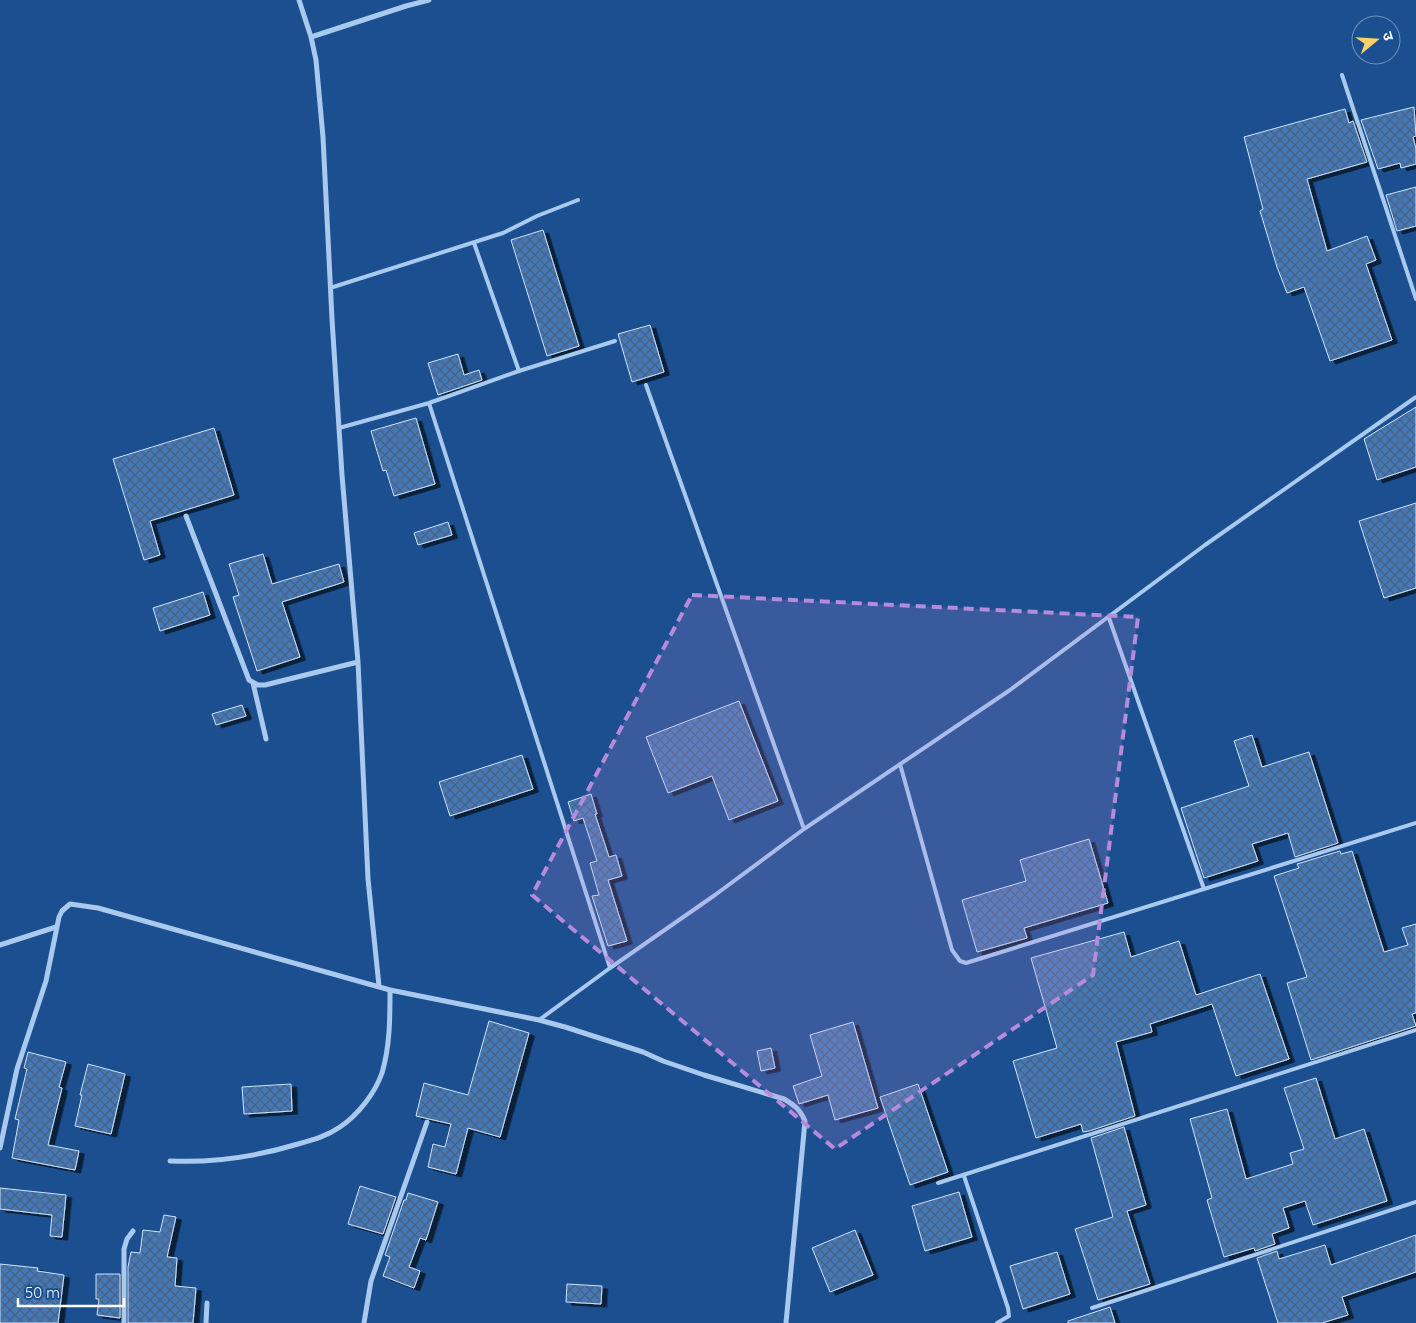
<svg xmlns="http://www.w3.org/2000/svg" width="1416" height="1323" font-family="Quicksand,'Noto Sans Devanagari',sans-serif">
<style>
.building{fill:url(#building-cross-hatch);stroke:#cfe3fa;filter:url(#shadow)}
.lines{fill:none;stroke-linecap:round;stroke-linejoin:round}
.service{stroke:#a9c9ee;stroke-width:4}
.minor{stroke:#a9c9ee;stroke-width:5}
.marked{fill:#b68bdc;fill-opacity:0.2;stroke:#b68bdc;stroke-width:4;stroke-dasharray:10 6;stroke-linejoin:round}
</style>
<defs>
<pattern id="building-cross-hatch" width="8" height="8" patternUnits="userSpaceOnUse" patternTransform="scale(1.25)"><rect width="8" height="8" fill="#4478b7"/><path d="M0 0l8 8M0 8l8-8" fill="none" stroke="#486282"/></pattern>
<filter id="shadow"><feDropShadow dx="5.5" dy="3" stdDeviation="0" flood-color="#0009"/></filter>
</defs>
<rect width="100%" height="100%" fill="#1b4f8f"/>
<path class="building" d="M1414,107L1416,136L1413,137L1416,149V164L1401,168L1400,163L1378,169L1361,120Z
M1345,109L1349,123L1353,121L1367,162L1307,179L1327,251L1367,236L1376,260L1366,264L1392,340L1330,361L1304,287L1287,293L1277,267L1260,211L1263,209L1244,137Z
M1416,187V226L1397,231L1386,195Z
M543,230L579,346L547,356L511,240Z
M650,325L664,372L632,382L618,334Z
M458,354L464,375L479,370L482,380L438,395L428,363Z
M1416,407V467L1377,480L1364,439Z
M416,418L435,484L394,496L386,470L383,471L371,431Z
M214,428L234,495L150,521L160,555L144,560L113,459Z
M1416,503V588L1384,598L1359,521Z
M448,522L452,535L418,545L414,533Z
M263,554L272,584L339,564L344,582L282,602L300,657L257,671L233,597L239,595L229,564Z
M203,592L210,615L160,631L153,608Z
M739,701L778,801L729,820L712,776L668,793L646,737Z
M242,705L246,716L216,725L212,714Z
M1252,735L1262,767L1309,752L1338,843L1295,857L1288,833L1252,844L1258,861L1204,878L1181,808L1249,786L1234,741Z
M522,755L533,789L450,816L439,782Z
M591,794L597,814H595L609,857L616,855L622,876L608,880L627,941L608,946L592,896L599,895L590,863L597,861L583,818L574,821L568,802Z
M1089,839L1108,903L1024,928L1027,938L977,952L962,900L1026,881L1020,860Z
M1340,851L1341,854L1352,851L1384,952L1408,945L1402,928L1416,924V1013L1412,1014L1416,1026L1311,1060L1287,983L1307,977L1274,876L1299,868L1297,864Z
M1124,932L1131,957L1179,941L1196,995L1260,974L1289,1059L1236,1076L1212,1004L1150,1024L1152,1032L1116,1042L1135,1116L1089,1131L1083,1132L1081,1124L1036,1138L1013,1061L1057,1048L1031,958Z
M489,1021L529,1033L500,1137L468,1128L456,1174L428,1167L433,1144L445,1147L451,1124L416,1116L424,1083L468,1095Z
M853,1022L878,1108L835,1120L828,1095L799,1104L793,1086L822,1076L810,1035Z
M771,1048L775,1068L761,1071L757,1051Z
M28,1052L66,1062L59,1087L62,1088L48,1145L79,1151L75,1170L12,1158L19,1120L15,1119L27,1069L24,1068Z
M88,1064L125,1074L111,1134L75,1126L82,1095H80Z
M1316,1078L1335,1139L1364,1129L1387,1201L1313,1225L1305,1201L1283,1208L1289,1228L1272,1234L1275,1244L1255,1251L1254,1248L1224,1257L1207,1200L1212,1198L1190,1119L1227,1109L1246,1179L1293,1164L1290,1153L1304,1149L1284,1088Z
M291,1084L292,1111L244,1114L242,1087Z
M918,1084L948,1172L910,1185L880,1097Z
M1124,1127L1146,1205L1127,1211L1150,1284L1098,1300L1075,1229L1113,1217L1091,1138Z
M360,1186L396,1197L383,1234L348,1224Z
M0,1188L66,1195L62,1237L50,1236L52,1215L0,1209Z
M959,1192L972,1237L925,1251L912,1206Z
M408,1193L438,1202L426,1240L420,1238L409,1267L420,1271L414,1288L383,1276L390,1257L385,1255L404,1200H406Z
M164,1215L176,1217L167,1257L177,1258L175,1286L196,1288L193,1323H128V1267L131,1252L140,1253L143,1230L160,1232Z
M855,1230L873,1275L830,1292L812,1248Z
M1416,1235V1272L1342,1297L1348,1315L1322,1323H1278L1257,1258L1277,1251L1279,1259L1325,1245L1331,1265Z
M1057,1252L1070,1294L1023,1309L1010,1266Z
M0,1264L38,1268L37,1271L64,1275L58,1323H0Z
M96,1274H120V1318L97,1315L99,1299H96Z
M567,1284L602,1286L601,1304L566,1302Z
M1110,1307L1115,1323H1068V1321Z"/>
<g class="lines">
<path class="service" d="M1342,75L1416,299
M474,243L519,371
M330,288L503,233L537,216L578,200
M646,385L804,829
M429,403L610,968
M339,428L429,403L519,371L615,341
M1109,618L1204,889
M900,764L952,950L960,961L966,963L1416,823
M539,1020L610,968L715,895L804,829L1010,690L1205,545L1416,397
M964,1176L1008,1308L1009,1316L997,1323
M938,1183L1416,1030
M1092,1308L1416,1202"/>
<path class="minor" d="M299,0L311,37L316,60L323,137L332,319L342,475L358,662L368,879L379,986
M311,37L406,6L429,0
M186,516L249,680L258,685H265L358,662
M253,683L266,739
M0,945L56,927
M0,1148L17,1069L46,981L59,917L62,911L70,904L98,908L390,990L539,1020L565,1027L643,1052L663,1061L704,1075L784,1099C794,1105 800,1109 805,1121L786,1323
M170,1161C215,1163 255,1157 298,1144C313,1140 327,1136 340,1127C358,1115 375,1093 382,1073C390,1046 390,1018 390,990
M124,1323V1249L127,1239L133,1231
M206,1323L207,1303
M364,1323L371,1281L427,1122"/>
</g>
<path class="marked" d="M692,595L1138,617L1093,975L835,1149L532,895Z"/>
<g transform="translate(1376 40) rotate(72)"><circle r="24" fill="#1b4f8f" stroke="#7695bc"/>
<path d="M0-4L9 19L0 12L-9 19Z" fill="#ffd166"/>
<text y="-8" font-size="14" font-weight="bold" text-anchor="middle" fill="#ffffff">उ</text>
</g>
<path d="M18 1298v8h106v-8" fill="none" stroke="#ffffff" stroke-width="2.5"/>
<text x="25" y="1298" font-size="15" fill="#ffffff" stroke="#1b4f8f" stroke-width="4" paint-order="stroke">50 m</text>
</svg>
